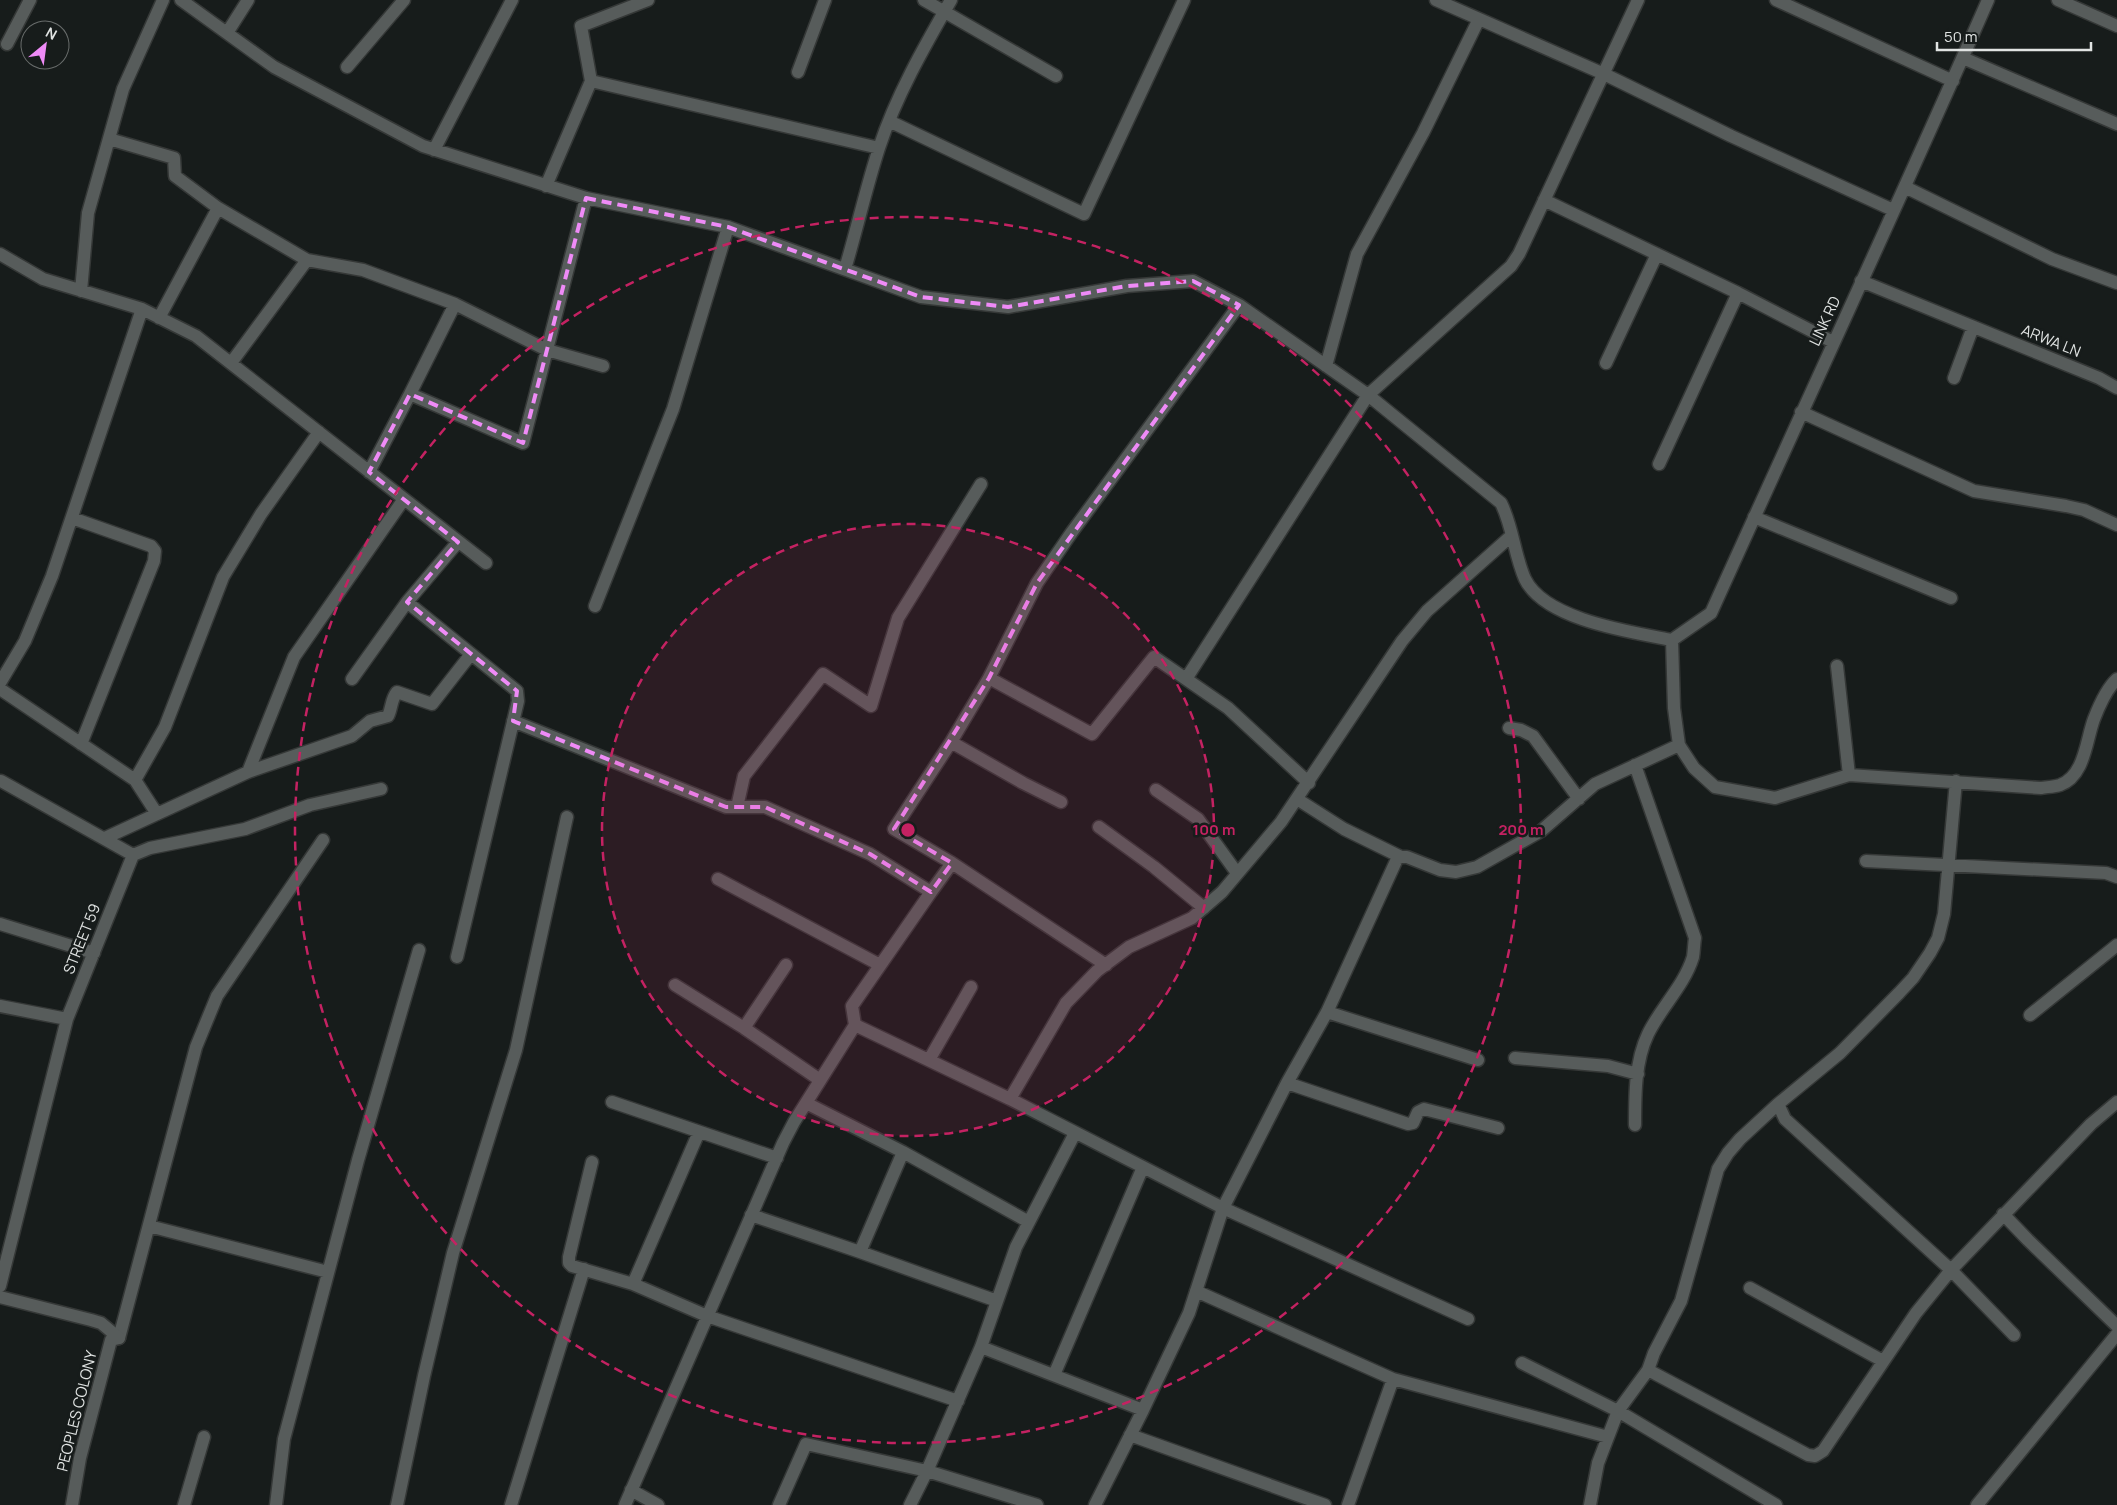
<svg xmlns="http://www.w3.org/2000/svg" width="2117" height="1505" font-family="Manrope,sans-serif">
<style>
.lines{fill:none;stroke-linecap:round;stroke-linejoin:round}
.minor-casing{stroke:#353837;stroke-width:15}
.tertiary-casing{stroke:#353837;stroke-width:15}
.minor{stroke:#575c5b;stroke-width:12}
.tertiary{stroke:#575c5b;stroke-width:12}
.marked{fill:none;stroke:#ef8bf7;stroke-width:4;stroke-dasharray:10 6;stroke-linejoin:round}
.ring{fill:none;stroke:#c42262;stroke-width:2.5;stroke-dasharray:9 6}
.labels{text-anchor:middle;stroke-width:5;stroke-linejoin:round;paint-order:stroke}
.street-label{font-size:15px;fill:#e1e4e3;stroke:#171c1b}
.centre{fill:#c42262;stroke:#171c1b;stroke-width:2.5}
.ring-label{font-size:15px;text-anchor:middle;font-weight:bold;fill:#c42262;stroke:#171c1b;stroke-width:5;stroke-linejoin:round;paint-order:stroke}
</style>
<rect width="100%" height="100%" fill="#171c1b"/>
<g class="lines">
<g class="minor-casing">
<path id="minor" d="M181,0L274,67L423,146L586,198L728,227L921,297L1008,307L1127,286L1193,281L1239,305L1368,395L1501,503C1513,527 1514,554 1525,579C1545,620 1631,632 1672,640L1674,708L1679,745L1694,768L1715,787L1775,798L1849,775L2041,788C2046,787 2054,787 2060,785C2085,776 2086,740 2094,719C2099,706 2107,688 2117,679
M648,0L581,26L591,81L879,148
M924,0L1056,76
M1436,0L1604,74L1731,136L1893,210
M1776,0L1953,81
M2058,0L2117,26
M227,33L248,0
M7,44L30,0
M1963,58L2117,124
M347,67L404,0
M798,72L825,0
M889,121L1084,214L1184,0
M109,139L174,158L175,176L218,208L307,260
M434,150L512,0
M546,186L591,81
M1905,187L2052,259L2117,283
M1544,200L1738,293L1833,342
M0,254L43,279L142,309L196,336L486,563
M845,269C857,229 866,188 879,148C896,96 924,47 951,0
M1861,281L2099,378L2117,388
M81,291L88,213L123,89L163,0
M1239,305L1072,532L1037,583L989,678L1092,734L1154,657L1228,708L1309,783
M159,318L218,208
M231,363L307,260L363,270L455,304
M1606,363L1657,254
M1326,366L1357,254L1423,133L1479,19
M1954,378L1973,327
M410,394L455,304L547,350L603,366
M1801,412L1974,491L2066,506L2084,510L2117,525
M1659,464L1738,293
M369,472L410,394L523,443L586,198
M1754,517L1951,598
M72,518L151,546L155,551L154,561L81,744
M407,602L517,691L518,701L457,957
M595,606L673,409L728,227
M1672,640L1711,613C1803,409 1898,205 1988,0
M1837,666L1849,775
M352,679L407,602L458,542
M1186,679L1368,395L1511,266L1519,254L1638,0
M0,683L25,641L52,576L142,309
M0,689L135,780L157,814
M513,721L726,807H765L870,854L931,892L952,863L1106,965
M1509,728L1521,730L1533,736L1579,799
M951,742L1023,783L1061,802
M248,772L294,657L404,499
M135,780L165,727L223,577L261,514L319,432
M1,781L133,855
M1156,790L1198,819L1237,873
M1297,799L1344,829L1401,857
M737,807L744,776L823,674L871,706L898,618L981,484
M1099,827L1154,867L1204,908
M105,838L248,772L352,736L370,721L388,716C392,708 391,699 397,692L432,704L471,654
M1866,861L2106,873L2117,877
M952,863L894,829L951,742L989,678
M718,879L880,965
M0,924L94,953
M675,985L744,1028L820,1080
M0,1006L67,1019
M1327,1012L1478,1060
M2030,1015L2117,945
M855,1025L1010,1099L1223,1208L1468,1319
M744,1028L786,965
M1515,1058L1608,1066L1638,1074
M929,1060L971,987
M1287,1083L1408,1124L1413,1123L1418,1112L1424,1109L1498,1128
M1010,1099L1066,1003L1097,971L1129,947L1192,918L1222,892L1281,822L1402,641L1427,611L1511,536
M612,1102L777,1158
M806,1103L903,1152L1029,1222
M1778,1104L1785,1119L1951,1270L2014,1335
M1635,1125C1635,1095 1635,1061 1648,1034C1661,1007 1684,986 1693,957C1694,951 1694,944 1695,938L1635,765
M903,1152L860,1252L997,1301
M592,1162L569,1257V1263L572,1266L633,1284L707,1316L958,1401
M2003,1214L2028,1240L2117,1326
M751,1215L860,1252
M149,1226L328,1272
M633,1284L699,1132
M0,1286L67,1019L133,855L150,848L245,829L310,805L381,789
M1750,1288L1883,1361
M1196,1291L1393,1379L1348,1505
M119,1338L196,1047L217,996L323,840
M981,1347L1143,1410L1189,1313L1223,1208L1287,1083L1327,1012L1397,859L1401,857H1407L1440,870L1456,872L1477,867L1541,831L1595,784L1679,745
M1522,1363L1618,1411L1776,1505
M1648,1370L1808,1455L1815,1456L1823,1451L1916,1313L1951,1270L2091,1124L2117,1102
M1054,1375L1143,1167
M1393,1379L1608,1437
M1130,1435L1325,1505
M631,1490L658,1505
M184,1505L204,1437
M276,1505L284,1439L358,1160L419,950
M397,1505L424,1376L453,1253L516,1050L567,817
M511,1505L584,1269
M625,1505L783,1143L794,1122L855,1025L852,1006L931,892
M779,1505L806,1444L927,1471L910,1505
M1037,1505L927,1471L981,1347L1016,1247L1075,1133
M1095,1505L1143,1410
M1590,1505L1598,1463L1618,1411L1648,1370L1654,1353L1681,1301L1718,1169L1728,1153L1740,1139L1778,1104L1840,1053L1899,993L1913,978L1930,953L1938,938L1944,914L1956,781
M1977,1505L2117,1334"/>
</g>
<g class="tertiary-casing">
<path id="tertiary" d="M0,1297L91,1320L101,1323L119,1338
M72,1505L80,1458L111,1340L119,1338"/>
</g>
<use href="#minor" class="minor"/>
<use href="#tertiary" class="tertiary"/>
</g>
<path class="marked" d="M586,198L728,227L921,297L1008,307L1127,286L1193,281L1239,305L1037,583L989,678L894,829L952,863L931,892L870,854L765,807H726L513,721L517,691L407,602L458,542L369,472L410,394L523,443Z"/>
<circle cx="908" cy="830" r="306" fill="#c42262" fill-opacity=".12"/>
<g class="ring">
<circle cx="908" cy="830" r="306"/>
<circle cx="908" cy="830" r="613"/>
</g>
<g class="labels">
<g class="street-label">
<text transform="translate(1825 321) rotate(-65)" y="5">LINK RD</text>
<text transform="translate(2051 341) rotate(22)" y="5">ARWA LN</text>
<text transform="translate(82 939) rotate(-68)" y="5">STREET 59</text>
<text transform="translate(77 1411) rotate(-76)" y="5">PEOPLES COLONY</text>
</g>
</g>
<circle cx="908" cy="830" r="8" class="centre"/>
<g class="ring-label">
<text x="1214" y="835">100 m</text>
<text x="1521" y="835">200 m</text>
</g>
<g transform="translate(45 45) rotate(29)"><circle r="24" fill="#171c1b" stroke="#686c6b"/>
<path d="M0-4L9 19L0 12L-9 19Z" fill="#ef8bf7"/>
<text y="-8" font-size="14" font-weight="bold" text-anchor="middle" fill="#e1e4e3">N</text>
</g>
<path d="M1937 42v8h154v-8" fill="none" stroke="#e1e4e3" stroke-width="2.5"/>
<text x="1944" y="42" font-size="15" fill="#e1e4e3" stroke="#171c1b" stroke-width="4" paint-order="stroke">50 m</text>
</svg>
